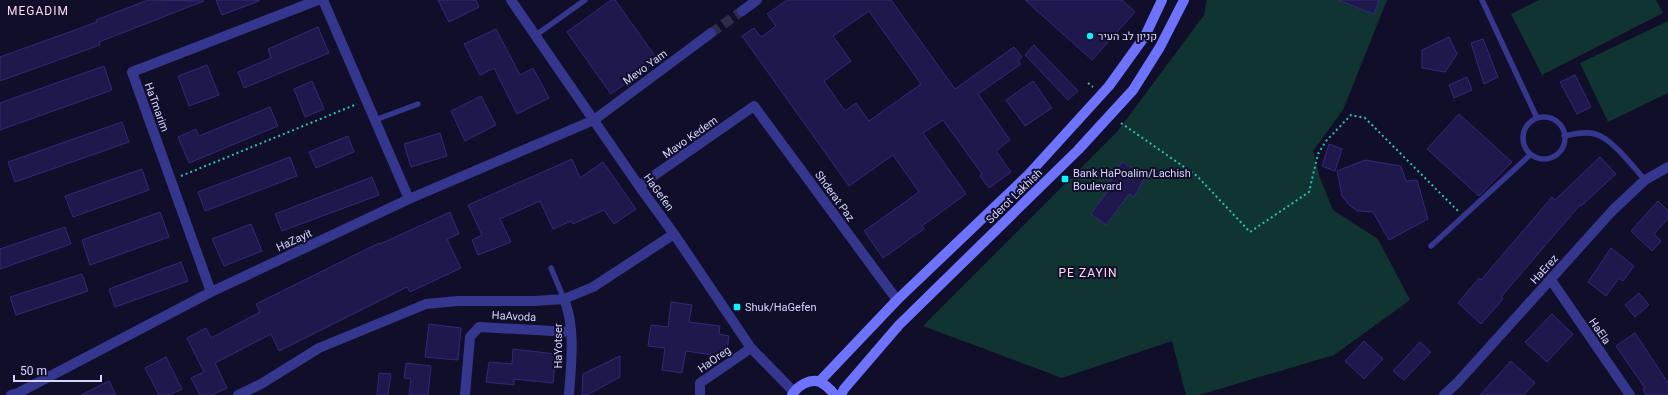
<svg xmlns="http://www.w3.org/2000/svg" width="1668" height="395" font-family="Roboto,Heebo,sans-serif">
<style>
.park{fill:#103431}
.building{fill:#1f184d;stroke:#33287b;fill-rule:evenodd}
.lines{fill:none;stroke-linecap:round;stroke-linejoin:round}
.minor-tunnel{stroke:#2f2c4a;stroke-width:10;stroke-dasharray:10 5;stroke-linecap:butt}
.path{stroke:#24c6b1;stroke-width:2;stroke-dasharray:2 3;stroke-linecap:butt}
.service{stroke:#34378d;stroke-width:5.5}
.minor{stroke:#34378d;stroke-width:10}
.secondary{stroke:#6d73ff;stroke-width:10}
.poi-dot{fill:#02f6ff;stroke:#110e2a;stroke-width:1.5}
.labels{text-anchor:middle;stroke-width:4;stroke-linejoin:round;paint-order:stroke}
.poi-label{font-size:11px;fill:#d8d6ff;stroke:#110e2a;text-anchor:start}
.street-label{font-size:11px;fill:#d8d6ff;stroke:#110e2a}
.neighbourhood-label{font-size:12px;letter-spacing:1px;fill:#ffd8f3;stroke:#110e2a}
</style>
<rect width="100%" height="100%" fill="#110e2a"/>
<path class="park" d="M1207,0H1387L1343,110L1313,151L1320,178L1333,210L1378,239L1410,300L1334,355L1199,395H1186L1172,341L1062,378L923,326L1117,132L1204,15Z
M1539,0H1656L1663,13L1542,75L1511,14Z
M1668,21V93L1608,122L1580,63Z"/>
<path class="building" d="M148,0L204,1L99,42L100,45L0,81V57L97,22L96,20Z
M216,0H259V1L222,15Z
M438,0H476L479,7L449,22Z
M611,0H615L658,60L611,94L567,32Z
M787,0H891L955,89L1014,47L1022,57L1018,60L1021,64L978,94L1010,140L996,151L1011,172L989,188L980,176L982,174L943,120L923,133L966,194L922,226L924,229L883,258L864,231L919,192L893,155L849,186L742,36L754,28L761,37L776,26L767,14ZM869,11L921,84L869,121L856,103L845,111L824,81L851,61L833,36Z
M1025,0H1122L1135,12L1092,60Z
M1338,0H1379L1374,14Z
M318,27L329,53L244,88L238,72L271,58L268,49Z
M496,29L520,75L533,68L549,98L517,114L494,68L480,75L464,44Z
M1449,37L1457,54L1445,72L1422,68V50Z
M1483,39L1498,77L1484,84L1471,43Z
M1034,45L1078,91L1068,100L1025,55Z
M207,65L219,95L189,106L178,76Z
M104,66L112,90L0,130V103Z
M1575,75L1591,107L1577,114L1560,82Z
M1467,77L1472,90L1454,98L1449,85Z
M312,81L324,109L305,117L294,89Z
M1033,81L1052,108L1025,126L1006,100Z
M481,96L496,125L465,141L451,111Z
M270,107L278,126L189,163L178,137L196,129L199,136Z
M1459,114L1512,162L1479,196L1427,149Z
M122,122L129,142L15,182L8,162Z
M440,133L447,156L411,167L404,144Z
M348,136L354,152L316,168L309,152Z
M1329,144L1342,149L1335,171L1322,166Z
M290,157L297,176L205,211L198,192Z
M1600,157L1616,174L1581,206L1580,205L1501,297L1503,299L1481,324L1458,303L1479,278L1481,280L1552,197L1555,200Z
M572,159L580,178L603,162L636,209L614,224L604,210L573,224L571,221L553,229L540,201L500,219L511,242L478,255L472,240L482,235L468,205Z
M1365,160L1401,166L1406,181L1417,180L1428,219L1389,240L1373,212L1358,211L1350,206L1342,196L1337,171Z
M1122,162L1146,176L1134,197L1129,194L1106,225L1091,214L1113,184L1110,182Z
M142,169L149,190L73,217L65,196Z
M372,177L379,195L282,231L275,214Z
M1658,201L1668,211V219L1654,234L1661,241L1652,251L1631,231Z
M160,212L169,237L90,265L82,240Z
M450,212L459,234L447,239L461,268L410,292L407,287L279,351L271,334L215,363L227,388L212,395H200L191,378L204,372L187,338L206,328L211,338L260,312L256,304L379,243L380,244Z
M251,224L262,251L224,266L212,239Z
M65,227L71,244L0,269V249Z
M1611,248L1634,266L1623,281L1619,278L1606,296L1588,282Z
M181,262L188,281L115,307L109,289Z
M82,274L88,291L16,315L10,297Z
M1639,293L1649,305L1635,317L1625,305Z
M671,302L692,305L689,322L720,326L719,334L729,336L726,357L686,351L682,373L662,370L665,348L648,346L651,325L668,327Z
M1552,314L1573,334L1547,362L1525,342Z
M429,324L461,328L458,360L425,357Z
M1635,333L1668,383V395H1646L1643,389L1645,388L1616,346Z
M1364,341L1383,359L1364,379L1345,361Z
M1420,342L1431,352L1404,380L1393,371Z
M513,349L556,354L553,383L514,379V385L486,382L489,362L512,364Z
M620,356V377L587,395H582L583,374Z
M166,357L182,389L170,395H159L145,368Z
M1511,361L1535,383L1524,395H1480Z
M406,363L431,366L428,395H409L411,379L404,378Z
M379,373L391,374L388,395H377Z
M109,381L116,395H81Z"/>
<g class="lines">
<path class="minor-tunnel" d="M711,33L742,11"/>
<path class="path" d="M1088,83L1093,87
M1121,123L1197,176L1250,232L1309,192L1318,154L1326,141L1351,115L1365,118L1458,211
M181,176L357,104"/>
<path class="service" d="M1482,0L1537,118
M536,35L585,0
M1523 138a21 21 0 1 1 42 0a21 21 0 1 1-42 0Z
M375,120L418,104
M1564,136C1574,134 1585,131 1595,134C1612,138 1633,167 1645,180
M1431,246L1530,155
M551,268L564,299"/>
<path class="minor" d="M323,0L409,199
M511,0L639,186L674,234L751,348L794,392
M742,11L757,0
M639,186L754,106L897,300
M1551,280L1630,395
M211,292L132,72L318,0
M564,299C576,329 571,364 569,395
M11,395L18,393L211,292L409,199L594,120L711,33
M238,395L261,384L319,348L426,304L458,301H534L564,299L593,287L674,234
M465,395L470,337L479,327L571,332
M700,395V383L751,348
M1444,395L1457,383L1613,210L1645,180L1668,167"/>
<path class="secondary" d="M819,382L897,300L1028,175L1109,86L1145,36L1162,0
M792,395C797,386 810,378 820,382C826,385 831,390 835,395
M841,395L844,389L899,325L1078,150L1133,90L1160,47L1184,0"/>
</g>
<g class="poi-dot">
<circle cx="1090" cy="36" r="4"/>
<rect x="1061" y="175" width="8" height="8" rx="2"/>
<rect x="733" y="303" width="8" height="8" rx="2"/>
</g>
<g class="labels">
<g class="poi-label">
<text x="1098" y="40">קניון לב העיר</text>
<text x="1073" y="177">Bank HaPoalim/Lachish<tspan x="1073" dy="13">Boulevard</tspan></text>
<text x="745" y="311">Shuk/HaGefen</text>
</g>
<g class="street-label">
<text transform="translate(645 67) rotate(-36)" y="4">Mevo Yam</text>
<text transform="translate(157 107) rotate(70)" y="4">HaTmarim</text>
<text transform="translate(690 137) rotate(-35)" y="4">Mavo Kedem</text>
<text transform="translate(659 192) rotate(54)" y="4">HaGefen</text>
<text transform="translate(835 196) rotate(54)" y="4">Shderat Paz</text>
<text transform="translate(1014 196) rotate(-44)" y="4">Sderot Lakhish</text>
<text transform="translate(294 240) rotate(-25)" y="4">HaZayit</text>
<text transform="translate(1544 269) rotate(-48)" y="4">HaErez</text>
<text transform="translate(514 316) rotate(3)" y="4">HaAvoda</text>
<text transform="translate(1600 331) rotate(55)" y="4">HaEla</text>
<text transform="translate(558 346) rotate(-90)" y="4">HaYotser</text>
<text transform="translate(714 359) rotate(-35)" y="4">HaOreg</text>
</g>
<g class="neighbourhood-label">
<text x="38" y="15">MEGADIM</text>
<text x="1088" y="277">PE ZAYIN</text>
</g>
</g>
<path d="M14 375v6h87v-6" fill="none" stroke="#d8d6ff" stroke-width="2"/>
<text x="20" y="375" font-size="12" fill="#d8d6ff" stroke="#110e2a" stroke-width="3" paint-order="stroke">50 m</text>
</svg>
